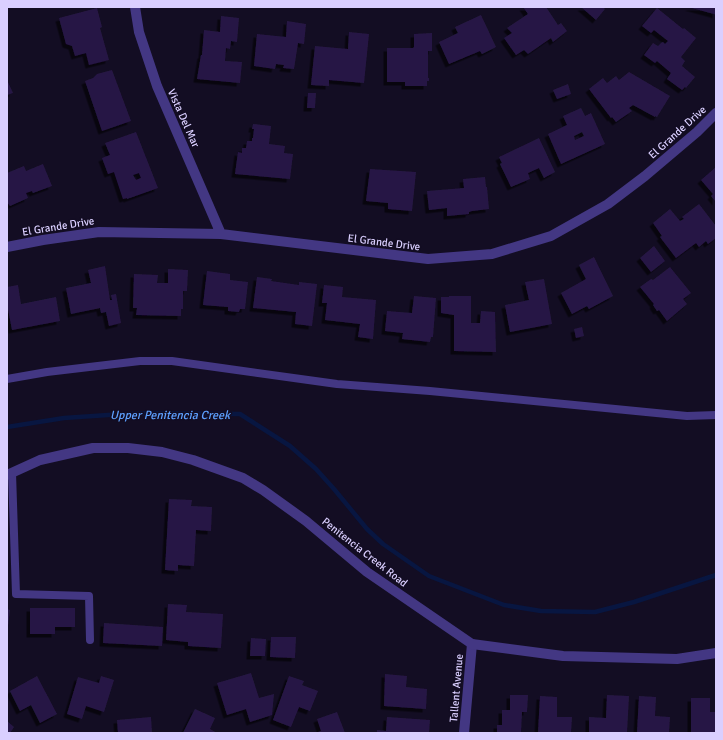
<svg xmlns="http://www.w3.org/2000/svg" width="723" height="740" font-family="Signika,sans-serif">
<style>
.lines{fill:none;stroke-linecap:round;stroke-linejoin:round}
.stream{stroke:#081641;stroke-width:4.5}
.building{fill:#271844;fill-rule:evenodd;filter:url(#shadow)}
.service{stroke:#433783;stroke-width:8}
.minor{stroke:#433783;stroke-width:10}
.tertiary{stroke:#433783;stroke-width:10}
.labels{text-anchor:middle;stroke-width:3;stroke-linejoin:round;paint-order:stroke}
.street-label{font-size:11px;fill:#dacfff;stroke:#130d23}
.water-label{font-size:12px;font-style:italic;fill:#5da0ff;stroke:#130d23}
</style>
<defs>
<filter id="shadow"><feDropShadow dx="-3.5" dy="3.5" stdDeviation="0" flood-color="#0009"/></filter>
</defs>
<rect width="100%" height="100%" fill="#130d23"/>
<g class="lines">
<path class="stream" d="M7,427L64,418L108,415L152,413L240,414L290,446L316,469L334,489L367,529L383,544L429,576L504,605L541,611L595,612L634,602L716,575"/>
</g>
<path class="building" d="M523,7H546L558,25L561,23L567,31L553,42L551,38L528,54L524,50L516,55L504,38L512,33L507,28L528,14Z
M581,7H603L605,9L596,20Z
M688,7H716V15L714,14Z
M97,8L102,27L100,28L109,60L89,65L86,53L75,56L72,46L66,44L59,18Z
M657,8L683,29L684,28L696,38L681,57L685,61L682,66L695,77L686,88L685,87L682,90L667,79L671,73L657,61L655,63L644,55L653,43L658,46L661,43L663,42L665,44L668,41L654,30L651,33L642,26Z
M481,15L496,47L482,54L480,51L449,64L439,42L458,33L455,27Z
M221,16L239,18L237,42L231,41L230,49L226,48L225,61L242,62L240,83L197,79L201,55H202L204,30L220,32Z
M287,21L306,24L304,44L298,43L294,69L283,68L284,65L276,64L275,69L254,66L257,34L286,37Z
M349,32L369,34L364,83L329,80V86L311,85L315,46L348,49Z
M432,33V51H428V78H429V81H427V86H405V82H387V48H413L414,47V34Z
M112,70L131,121L102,131L85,81L93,78L97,74Z
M629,72L670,96L657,117L655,116V117L633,105L629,108L632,111L616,122L612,117L611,118L589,89L603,78L607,83L616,76L619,80Z
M7,80L13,93L7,95Z
M568,84L571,94L557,99L553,90Z
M308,93H316L315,108H307Z
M581,108L585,116L591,113L605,144L561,164L548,134L567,125L563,116ZM582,132L584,136L575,140L574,136Z
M253,124L271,126L269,144L285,146L284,153L293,154L290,179L235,174L238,152L242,153V148H246L247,141H252V138H253L254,129H252Z
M136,132L158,188L127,199V198L123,199L114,172L108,174L102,158L110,155L105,143ZM139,173L141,178L136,180L133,175Z
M539,138L555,172L544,178L539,168L528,173L530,179L511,187L500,164L502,163L499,157Z
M43,164L52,186L33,193L32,191L26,193L28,198L10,206L7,202V173L24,166L26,171Z
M716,167V202L711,196L713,194L701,180Z
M370,169L416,172L412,211L388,209V203L366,201Z
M485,177L486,187H487L489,209L472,211L469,212V214L447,216V208L429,210L427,191L464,188L463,179Z
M699,204L716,226V238L708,244L706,241L699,247L696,243L676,258L660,237L662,236L653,223L670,209L680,221L684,219L682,217Z
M654,246L665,261L651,272L640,258Z
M594,257L613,296L589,309L587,306L572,314L561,293L586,279L579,265Z
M105,266L110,300H112L111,295L116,294L121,323L109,326L106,312L101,313L100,308L71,314L66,288L91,283L88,270Z
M670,267L691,293L683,299L687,304L667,321L659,310L657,311L653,305L654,304L640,287L651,279L653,280Z
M168,269L188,270L187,291H183V309H181V316L136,315L137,308H133L134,274L158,275L157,283H168Z
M207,271L230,274V280L248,282L245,309H240L239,312L228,311V307L203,305Z
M257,277L272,279L271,281L299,285V282L317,284L312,326L295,324L296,312L253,308Z
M544,279L552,324L510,332L505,305L529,300L525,282Z
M18,285L21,304L56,297L60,321L12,330L7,304V287Z
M324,285L343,287L342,297L376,300L373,339L358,337L360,324L325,320L327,303H322Z
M414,296L436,298L433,337H431L430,342L402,339L403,333L385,331L387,311L412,313Z
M449,296H471V323H480L481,311L495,312L496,352L454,351V315L441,313V297H449Z
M582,327L584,336L576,338L574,329Z
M169,499L192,500L191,506L212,507L211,531L196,530L194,566L178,565V571L165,570Z
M168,604L187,605L186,612L223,614L221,648L188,646V642L166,640Z
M30,608H75V627H55V634H30Z
M7,609L10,610L8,626H7Z
M104,623L163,627L162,646L103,643Z
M271,637H296L295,658L270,657Z
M251,638L266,639L265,656H250Z
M251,673L259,698L274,694L272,715L250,722L246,709L227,715L217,683Z
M385,674L407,676L406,687L427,689L426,709L384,706Z
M37,676L57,714L40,723L31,705L20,711L10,691Z
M101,676L114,680L104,712L86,706L82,719L67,714L78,677L99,683Z
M289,676L304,681L302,685L318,691L310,711L299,707L291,727L273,720Z
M510,695H528L527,712H522L521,733H497V725H502V710H510Z
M607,695L629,696L627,733H589V717L606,718Z
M540,696L557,697V717H572L571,733H538Z
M639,696L656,697L655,716L670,717L669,733H637Z
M691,698H710V712H716V733H691Z
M195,709L215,718L210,729L217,733H183Z
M337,712L345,733H315L321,731L317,719Z
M151,717L152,733H118L117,720Z
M387,717L430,720L429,733H377V730L386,731Z
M7,721L14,727L10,733H7Z"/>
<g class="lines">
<path class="service" d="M7,379L47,372L140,361H172L337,384L430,391L687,416L716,415
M12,473L16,594L89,596L90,640"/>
<path class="minor" d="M135,7L139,32L157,86L221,234
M7,247L43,240L99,232L221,234L428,259L492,254L551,236L608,204L645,176L697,132L716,113
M464,733L472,644"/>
<path class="tertiary" d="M7,475L40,460L93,448H128L162,452L193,460L243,478L263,490L306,521L367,572L472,644L563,656L677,659L716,653"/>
</g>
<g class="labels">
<g class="street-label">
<text transform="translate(184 118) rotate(66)" y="4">Vista Del Mar</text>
<text transform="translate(677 132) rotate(-42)" y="4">El Grande Drive</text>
<text transform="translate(58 226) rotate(-9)" y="4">El Grande Drive</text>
<text transform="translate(384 242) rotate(7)" y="4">El Grande Drive</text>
<text transform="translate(365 552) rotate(38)" y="4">Penitencia Creek Road</text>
<text transform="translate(456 688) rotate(-85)" y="4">Tallent Avenue</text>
</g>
<g class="water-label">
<text x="170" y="419">Upper Penitencia Creek</text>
</g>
</g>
<rect width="723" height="740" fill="none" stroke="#dacfff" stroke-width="16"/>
</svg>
